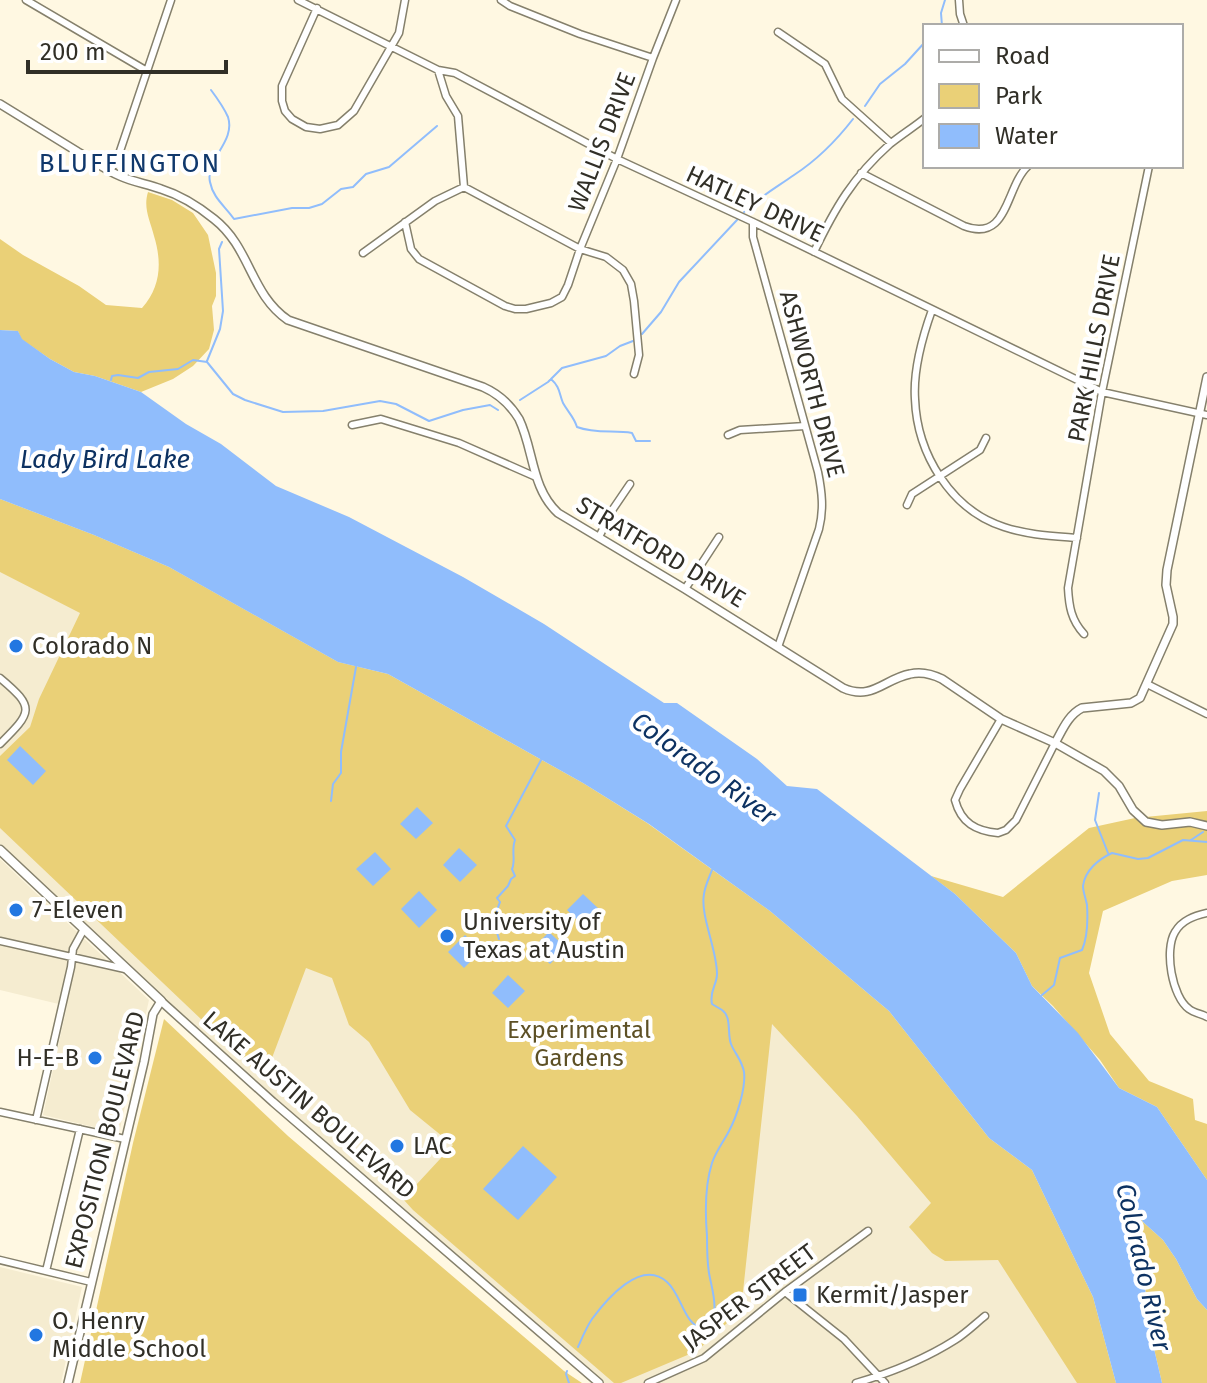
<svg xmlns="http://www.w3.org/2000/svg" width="1207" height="1383" font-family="'Fira Sans',sans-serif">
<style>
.built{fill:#f5ecd0}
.green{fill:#ead077}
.water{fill:#90bdfc}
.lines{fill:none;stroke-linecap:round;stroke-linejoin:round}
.stream{stroke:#90bdfc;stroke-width:2}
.minor-casing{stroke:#85806c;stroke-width:9}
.tertiary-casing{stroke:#85806c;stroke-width:10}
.secondary-casing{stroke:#85806c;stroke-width:11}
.minor{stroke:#fff;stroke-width:6}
.tertiary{stroke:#fff;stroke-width:7}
.secondary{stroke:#fff;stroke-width:8}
.poi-dot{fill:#2277e1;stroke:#fff;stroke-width:3}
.labels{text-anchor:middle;stroke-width:8;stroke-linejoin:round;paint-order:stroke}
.street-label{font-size:24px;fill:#312f27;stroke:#fff}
.poi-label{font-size:24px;fill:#312f27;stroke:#fff;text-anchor:start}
.park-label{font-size:24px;fill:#5d5025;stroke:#fff}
.neighbourhood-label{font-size:26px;letter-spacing:2px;fill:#10386c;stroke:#fff}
.water-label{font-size:26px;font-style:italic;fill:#0d3262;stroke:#fff}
</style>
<rect width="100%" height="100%" fill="#fff8e2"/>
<path class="built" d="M0,499L94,535L169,567L583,783L649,824L770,911L1116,1383H599L273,1102L0,850Z
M0,859L149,1000L119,1133L43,1115L67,1006L0,990Z
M0,1267L82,1287L61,1383H0Z"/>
<path class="green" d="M148,192L172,200L193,213L208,235L216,273V296L212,306L214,330L209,349L193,366L173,379L141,392L95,376L74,372L50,359L21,339L18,331L0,330V239L23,255L79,286L106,305L142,308C161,287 162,262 154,236C150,220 143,208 148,192Z
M0,499L94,535L169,567L338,662L388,674L583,783L647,823L770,911L889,1011L989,1138L1032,1170L1093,1297L1116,1383H1077L998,1260L945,1261L932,1253L909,1227L931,1203L857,1116L772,1024L741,1310L697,1351L621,1383H614L413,1210L403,1199L453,1145L410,1110L369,1042L349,1025L332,978L306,968L264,1079L0,828V756L30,727L39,699L80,613L0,572Z
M1207,811V875L1172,881L1103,911L1089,973L1110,1034L1149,1081L1193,1099L1195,1120L1207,1124V1180L1157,1107L1119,1088L1100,1060L1053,1006L1032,986L1016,953L955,894L931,876L1003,897L1089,828L1135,818Z
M164,1019L288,1136L564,1371L582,1383H80L133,1143Z
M1134,1204L1143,1222L1163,1240L1176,1259L1197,1299L1207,1310V1383H1162L1152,1340Z"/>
<path class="water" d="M0,330L18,331L22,339L50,359L74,372L95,376L141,392L186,424L221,444L276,486L349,517L463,577L544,624L664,703H677L757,759L787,786L817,789L955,894L1016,953L1032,986L1078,1033L1119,1088L1157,1107L1207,1180V1310L1197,1299L1176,1259L1163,1240L1143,1222L1134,1207L1152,1340L1162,1383H1116L1093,1297L1032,1170L989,1138L889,1011L770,911L649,824L583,783L388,674L338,662L169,567L94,535L0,499Z
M20,746L46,771L33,785L7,760Z
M417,807L433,823L416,839L400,824Z
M459,848L477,865L460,882L443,865Z
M375,852L391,869L373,886L356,869Z
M419,891L437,910L419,928L401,909Z
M583,894L600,910L584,927L567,910Z
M549,932L566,948L550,964L533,948Z
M465,935L481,951L464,968L448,952Z
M508,975L525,991L508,1008L492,993Z
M523,1146L557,1177L518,1220L483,1189Z"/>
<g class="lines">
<path class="stream" d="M942,26L941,13L945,0
M211,90C217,98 224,108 228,117C236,142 205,159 210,182C213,198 225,206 234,219L292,208H309L322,204L341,189L353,187L366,174L389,167L437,126
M865,106L880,84L905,64L925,42
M744,212C759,197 777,187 794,175C817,160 836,141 853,119
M642,334L661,312L679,282L737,220
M207,361L220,329L223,311L219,249L222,242
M551,379C560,387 559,393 563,403C568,412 574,417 577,427C595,434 614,430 632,433L636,441H650
M111,380L112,376L118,375L138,378L149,372L178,369L193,360L207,362L233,394L245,400L283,412L323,411L380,401L396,404L429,421L463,410L490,405L498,410
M520,400L548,382L562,368L606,356L620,346L633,341
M1099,793L1095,820L1108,853
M331,801L333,784L341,773V752L356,667
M1191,840L1203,832
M499,939C494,927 495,914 500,902L497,898L508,886L511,879L515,876L512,869C516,861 511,850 515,840L506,826L541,760
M1042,995L1054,985L1060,958L1082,950C1088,936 1088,921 1087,905C1086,899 1083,892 1083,886C1085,870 1099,859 1112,853L1138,859L1148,858L1183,840L1207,842
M578,1347C582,1338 586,1328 592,1319C606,1300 641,1258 667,1282C682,1295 683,1324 704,1330C722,1315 712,1291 709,1273C707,1261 707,1248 707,1236C705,1212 705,1185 712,1163C716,1151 724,1141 729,1131C737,1116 746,1088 744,1072C742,1060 735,1054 731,1044C727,1034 732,1017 722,1010C719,1008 715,1006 712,1004C709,991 717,985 717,974C717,949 700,916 704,894C705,886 709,878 712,870
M567,1371L566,1374L569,1383"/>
<g class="minor-casing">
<path id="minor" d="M26,0L147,71
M298,0L438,70L455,73L617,159L753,222L1102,392L1207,415
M501,0L510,6L580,34L653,58
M959,0L960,14L964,26
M317,8L282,86V101L285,111L292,119L306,127L320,129L338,125L354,111L399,33L405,0
M778,32L825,64L842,99L891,143
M438,70L446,96L458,116L464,187
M110,171L118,157L171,0
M861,173L964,226C1009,243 1005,187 1028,166
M464,187L580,249L606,257L623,270L631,284L634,301L639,355L634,374
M405,222L411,249L419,259L505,306L515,309H526L551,303L562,297L568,285L580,249L617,159L653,58L676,0
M753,222V237L818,472C822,492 824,509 819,529L778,647
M814,252C835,208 853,177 890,144C901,135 914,127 925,118
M363,253L435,201L464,187
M932,310C922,338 913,369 915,399C917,454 951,510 1004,527C1028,535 1052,536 1077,538
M352,425L381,419L459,443L536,477
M728,435L740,430L805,426
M907,505L912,494L980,450L986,438
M599,537L613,509L630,484
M685,589L719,537
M1084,634C1071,620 1069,606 1068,588L1102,392L1149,166
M0,678C36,708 32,712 0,744
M1147,684L1207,714
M1001,719L960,789L955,800C961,823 976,831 998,833L1006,830L1016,820L1055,743
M1207,913C1194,916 1182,920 1175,932C1164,950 1172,997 1189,1009C1194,1013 1202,1014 1207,1017
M0,941L125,969
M0,1112L125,1139
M36,1120L71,967L73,949L84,929
M0,1260L91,1282
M46,1271L80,1129
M785,1292L844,1339L885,1383
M648,1383L704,1358L785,1292L868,1231
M856,1383C890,1373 925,1359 955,1340C966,1333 975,1324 985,1316"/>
</g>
<g class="tertiary-casing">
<path id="tertiary" d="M0,104C26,120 52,136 78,152C92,160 106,170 120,176C133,182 148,184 161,189C180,195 198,206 214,219C251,248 250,294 288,320L483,387C499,394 510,404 519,419C534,450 531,488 558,513L685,589L843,688C872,701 884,679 910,674C922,671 932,674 942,679L1001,719L1055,743L1104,771L1119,786L1133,810L1146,822L1162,825L1190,822L1207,826
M1055,743C1062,731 1068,715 1082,708L1131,703L1140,698L1173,624V617L1166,585L1167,570L1207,377
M68,1383L144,1062L153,1014L161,1001L273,1102L599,1383"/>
</g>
<g class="secondary-casing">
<path id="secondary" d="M0,850L161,1001"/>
</g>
<use href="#minor" class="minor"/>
<use href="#tertiary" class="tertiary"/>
<use href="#secondary" class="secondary"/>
</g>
<g class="poi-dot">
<circle cx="16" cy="646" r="8"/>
<circle cx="16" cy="910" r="8"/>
<circle cx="447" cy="936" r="8"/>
<circle cx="95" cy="1058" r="8"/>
<circle cx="397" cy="1146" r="8"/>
<rect x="792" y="1287" width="16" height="16" rx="4"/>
<circle cx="36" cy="1335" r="8"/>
</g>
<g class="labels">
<g class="street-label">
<text transform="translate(602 142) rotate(-69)" y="8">WALLIS DRIVE</text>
<text transform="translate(755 204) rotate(25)" y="8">HATLEY DRIVE</text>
<text transform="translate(1094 348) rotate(-79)" y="8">PARK HILLS DRIVE</text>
<text transform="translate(812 384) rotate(75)" y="8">ASHWORTH DRIVE</text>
<text transform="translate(661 552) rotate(31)" y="8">STRATFORD DRIVE</text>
<text transform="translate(309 1105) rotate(41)" y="8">LAKE AUSTIN BOULEVARD</text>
<text transform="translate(105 1140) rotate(-76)" y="8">EXPOSITION BOULEVARD</text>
<text transform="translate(749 1297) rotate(-37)" y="8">JASPER STREET</text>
</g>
<g class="poi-label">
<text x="32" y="654">Colorado N</text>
<text x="32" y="918">7-Eleven</text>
<text x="463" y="930">University of<tspan x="463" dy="28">Texas at Austin</tspan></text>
<text x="79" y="1066" text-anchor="end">H-E-B</text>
<text x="413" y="1154">LAC</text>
<text x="816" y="1303">Kermit/Jasper</text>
<text x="52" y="1329">O. Henry<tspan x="52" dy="28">Middle School</tspan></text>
</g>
<g class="park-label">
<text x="579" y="1038">Experimental<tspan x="579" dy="28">Gardens</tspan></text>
</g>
<g class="neighbourhood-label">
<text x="130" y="172">BLUFFINGTON</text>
</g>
<g class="water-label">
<text x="105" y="468">Lady Bird Lake</text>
<text transform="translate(704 768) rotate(36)" y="9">Colorado River</text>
<text transform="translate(1144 1267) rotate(77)" y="9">Colorado River</text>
</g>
</g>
<rect x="923" y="24" width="260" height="144" fill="#ffffff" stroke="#adaca9" stroke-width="2"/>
<rect x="939" y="50" width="40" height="12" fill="#ffffff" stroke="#adaca9" stroke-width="2"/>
<text x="995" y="64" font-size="24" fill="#312f27">Road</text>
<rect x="939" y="84" width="40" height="24" fill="#ead077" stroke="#adaca9" stroke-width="2"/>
<text x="995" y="104" font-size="24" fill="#312f27">Park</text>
<rect x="939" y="124" width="40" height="24" fill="#90bdfc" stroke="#adaca9" stroke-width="2"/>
<text x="995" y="144" font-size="24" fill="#312f27">Water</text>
<path d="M28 60v12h198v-12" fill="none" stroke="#312f27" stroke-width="4"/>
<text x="40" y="60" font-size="24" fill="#312f27" stroke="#ffffff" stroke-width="6" paint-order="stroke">200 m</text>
</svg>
